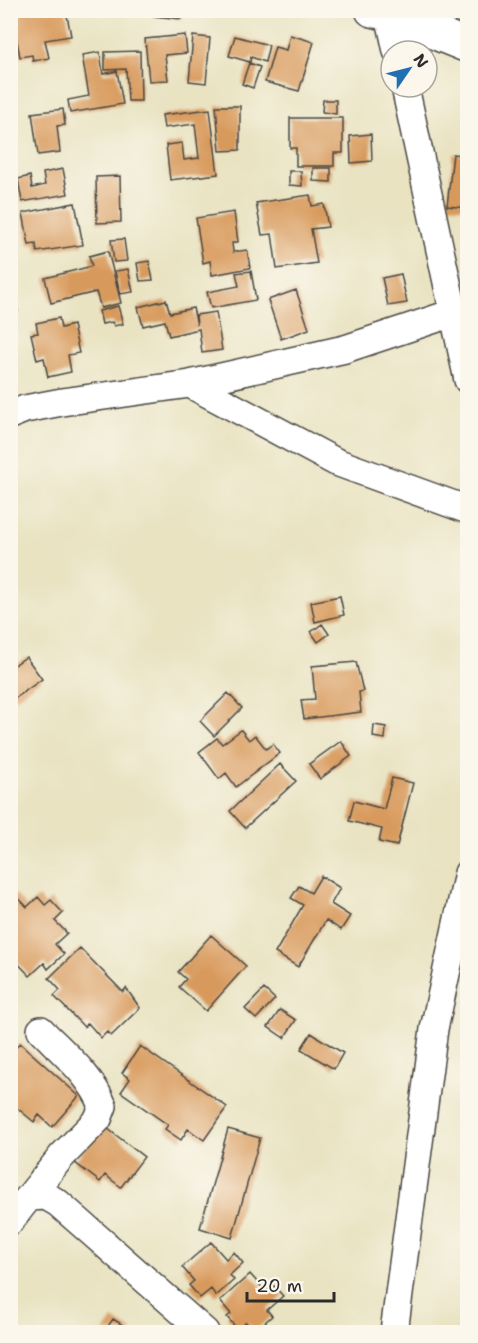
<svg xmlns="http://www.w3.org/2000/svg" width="478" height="1343" font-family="'Shantell Sans',sans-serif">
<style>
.building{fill:#d89a5c}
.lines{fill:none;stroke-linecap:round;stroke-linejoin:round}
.street-casing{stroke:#484742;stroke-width:30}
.secondary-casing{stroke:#484742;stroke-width:36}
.street{stroke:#fff;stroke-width:27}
.secondary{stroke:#fff;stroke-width:33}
</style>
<rect width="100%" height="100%" fill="#fbf7ec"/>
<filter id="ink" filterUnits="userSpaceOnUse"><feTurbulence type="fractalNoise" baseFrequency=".0167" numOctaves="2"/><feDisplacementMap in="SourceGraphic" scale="12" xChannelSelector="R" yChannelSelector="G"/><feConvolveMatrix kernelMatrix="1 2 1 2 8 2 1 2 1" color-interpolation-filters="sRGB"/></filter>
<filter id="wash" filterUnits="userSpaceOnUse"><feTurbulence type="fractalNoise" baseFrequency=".008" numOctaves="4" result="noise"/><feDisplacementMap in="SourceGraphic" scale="24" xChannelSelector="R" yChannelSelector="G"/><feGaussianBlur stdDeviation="1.35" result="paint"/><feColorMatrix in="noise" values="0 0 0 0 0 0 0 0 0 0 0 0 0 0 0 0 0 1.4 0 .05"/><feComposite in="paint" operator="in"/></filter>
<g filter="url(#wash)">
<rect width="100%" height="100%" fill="#e9e3c2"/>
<g id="blocks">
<path class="building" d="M32,10H66L71,36L45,40L49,58L33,61L32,55L20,57L12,14Z
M155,10H182L181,19L154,16Z
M185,35L187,53L165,55L168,80L149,81L145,39Z
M290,35L314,42L299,91L265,82L275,47L286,50Z
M193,36L210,38L206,83L189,81Z
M235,36L269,45L265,62L251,57L250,62L229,56Z
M140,51L141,101H128L126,69L105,70V52Z
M100,52L103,74L117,71L123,104L70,113L68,100L89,96L82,55Z
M249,63L260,67L253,88L242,84Z
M323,100H336V114L322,112Z
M216,106H240V150L220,151Z
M63,109L65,125L57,126L60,152L38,155L32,113Z
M210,109L218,174L170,180L166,145L182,143L184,160L199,158L195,124L164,128L162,115Z
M290,118H343V153H334V166H296V148H290Z
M371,134L372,161L351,163L350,136Z
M453,154L468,156V208L447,206Z
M313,168H331V182L313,181Z
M63,169L68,194L22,202L18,179L30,176L32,188L45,185L43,173Z
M289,171H301L302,186L289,185Z
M120,176L121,222L97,223L96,177Z
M310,195L312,206L324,204L328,227L311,229L317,263L277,269L272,234L262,235L256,203Z
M75,203L83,245L37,252L36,244L29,245L23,213Z
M234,212L238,242L232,243L233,252L247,250L250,268L212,275L210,261L203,263L196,218Z
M124,239L127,261L114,262L111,240Z
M108,251L121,303L101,308L96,292L51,303L45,278L92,266L89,256Z
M149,261L153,280L140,281L137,263Z
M128,269L133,292L120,294L115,271Z
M251,271L256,300L211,308L207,292L239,286L236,273Z
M401,274L407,303L388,306L382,278Z
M10,288L18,311L10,313Z
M296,290L309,329L281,339L268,300Z
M166,300L170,313L193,308L197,325L196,315L216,312L222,350L202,353L199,329L169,336L165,321L143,326L138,307Z
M118,306L123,324L114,326L112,322L102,324L99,311Z
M59,318L61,328L73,325L79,353L68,355L71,372L48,377L44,358L37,360L31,334L38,333L36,323Z
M340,596L344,615L315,622L311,602Z
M322,624L329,634L318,642L311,632Z
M26,657L42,679L10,702V668Z
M356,662L363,691L359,692L361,712L304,719L301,700L315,699L312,666Z
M228,693L242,708L214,736L200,721Z
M374,725L386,727L385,739L373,737Z
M241,730L249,740L255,735L266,749L273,744L280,753L236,787L226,773L219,779L199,752L217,738L222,744Z
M341,741L351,756L320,779L309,764Z
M280,764L296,781L245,828L230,811Z
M392,778L413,783L397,846L379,842L382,829L349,821L354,801L384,809Z
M321,876L340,888L331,904L350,916L341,930L326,920L298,967L275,953L303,905L291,898L299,886L311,893Z
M10,889L27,907L38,897L45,905L51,900L63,913L55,921L67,933L55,944L64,954L48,969L44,963L30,976L10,955Z
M211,935L246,966L206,1011L179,987L186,979L178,972Z
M80,948L123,992L126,988L140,1008L111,1036L107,1032L101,1038L88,1023L84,1027L54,996L60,990L49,978Z
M264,989L275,999L256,1019L245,1009Z
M280,1010L296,1020L284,1038L268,1027Z
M311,1033L343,1053L334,1069L301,1049Z
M20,1043L79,1096L52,1127L39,1115L34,1122L10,1102V1054Z
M140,1046L227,1107L204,1140L188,1129L181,1140L165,1129L168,1125L121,1092L130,1079L122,1073Z
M103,1125L144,1157L121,1187L105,1175L100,1182L74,1162Z
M228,1129L260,1138L232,1238L200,1228Z
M211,1242L226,1259L234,1252L243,1263L230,1275L234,1280L216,1296L211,1289L200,1298L189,1285L194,1281L182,1267Z
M250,1274L266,1292L273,1285L283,1296L267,1310L272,1316L255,1331L246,1322L238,1330L227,1317L231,1314L220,1301Z
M113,1319L134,1332H104Z"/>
</g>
</g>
<g filter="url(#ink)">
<use href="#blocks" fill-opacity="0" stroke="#484742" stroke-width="1.5"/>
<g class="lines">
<g class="street-casing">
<path id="street" d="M389,14L397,51
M405,87L468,380
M190,384L336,462L468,510
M10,415L25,409L62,402L190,384L345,349L453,313
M29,1197L61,1157L98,1119L103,1106C91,1075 63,1053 41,1030
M10,1221L29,1197L46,1196L58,1203L205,1332
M394,1332L434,1029L468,873"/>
</g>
<g class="secondary-casing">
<path id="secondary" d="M372,10L389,14L468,46"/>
</g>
<use href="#street" class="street"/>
<use href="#secondary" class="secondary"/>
</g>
</g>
<rect width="478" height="1343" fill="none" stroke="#fbf7ec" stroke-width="36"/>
<g transform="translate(409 69) rotate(55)"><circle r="28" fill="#fbf7ec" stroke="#a8a59f" stroke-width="1.5"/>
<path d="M0-4.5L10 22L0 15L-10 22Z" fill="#1f6fb2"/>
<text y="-9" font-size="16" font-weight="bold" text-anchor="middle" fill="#2b2b2b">N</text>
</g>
<path d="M247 1292v9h87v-9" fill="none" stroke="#2b2b2b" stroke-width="3"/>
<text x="256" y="1292" font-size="18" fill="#2b2b2b" stroke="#fbf7ec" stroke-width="4.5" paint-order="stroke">20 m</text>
</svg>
